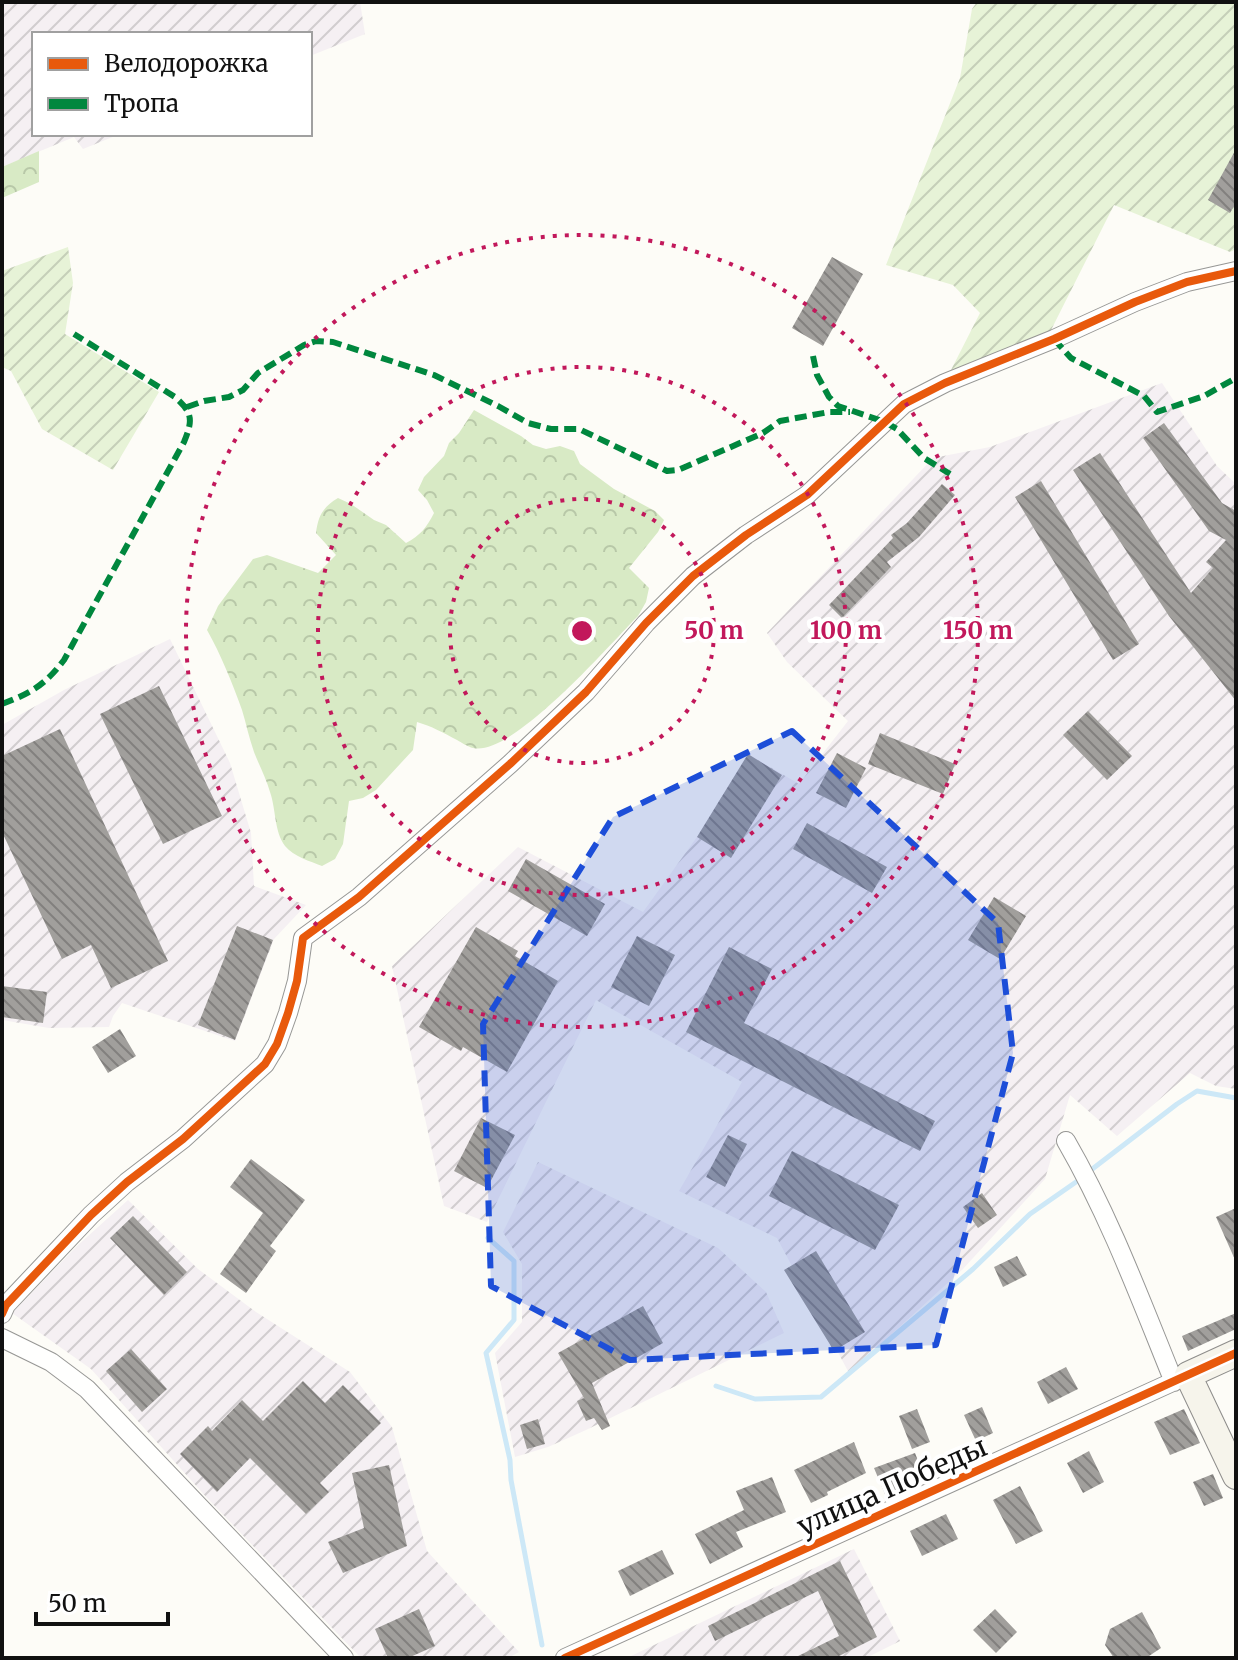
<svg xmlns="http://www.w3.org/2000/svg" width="1238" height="1660" font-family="Merriweather,serif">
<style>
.industrial{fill:url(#industrial-furrows)}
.forest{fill:url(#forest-crowns)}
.garden{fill:url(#garden-furrows)}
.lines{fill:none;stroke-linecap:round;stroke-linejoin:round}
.stream{stroke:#cde8f7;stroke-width:5}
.building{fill:url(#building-back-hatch)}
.street-casing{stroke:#979795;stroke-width:20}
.secondary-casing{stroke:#8e8d8b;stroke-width:28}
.street{stroke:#fffffe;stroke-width:18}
.secondary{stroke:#f6f4eb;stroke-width:26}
.quiet{stroke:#00873e;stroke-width:6;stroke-dasharray:12 6;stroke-linecap:butt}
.cycleway-casing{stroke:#fff;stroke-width:13}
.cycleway{stroke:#e8590c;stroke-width:8}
.marked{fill:#1d4ed8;fill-opacity:0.2;stroke:#1d4ed8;stroke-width:6;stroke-dasharray:16 10;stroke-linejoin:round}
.ring{fill:none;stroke:#c2185b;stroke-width:4;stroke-dasharray:4 8}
.labels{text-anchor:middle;stroke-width:8;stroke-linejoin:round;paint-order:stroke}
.street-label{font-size:28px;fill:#111;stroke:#fff}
.centre{fill:#c2185b;stroke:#fff;stroke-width:4}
.ring-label{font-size:24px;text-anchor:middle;font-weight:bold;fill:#c2185b;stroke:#fff;stroke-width:8;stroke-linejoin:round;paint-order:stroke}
</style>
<defs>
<pattern id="industrial-furrows" width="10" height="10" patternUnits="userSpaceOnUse" patternTransform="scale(2)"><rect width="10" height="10" fill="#f5f0f3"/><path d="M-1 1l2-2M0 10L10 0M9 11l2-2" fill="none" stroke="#d1cdcf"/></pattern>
<pattern id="forest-crowns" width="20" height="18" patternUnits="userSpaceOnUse" patternTransform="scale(2)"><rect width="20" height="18" fill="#d8eac5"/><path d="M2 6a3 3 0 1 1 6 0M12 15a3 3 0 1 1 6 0" fill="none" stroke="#b8c8a8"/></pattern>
<pattern id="garden-furrows" width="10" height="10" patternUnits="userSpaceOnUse" patternTransform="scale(2)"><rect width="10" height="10" fill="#e7f3d7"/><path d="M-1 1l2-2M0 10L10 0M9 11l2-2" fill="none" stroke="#c5cfb8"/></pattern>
<pattern id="building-back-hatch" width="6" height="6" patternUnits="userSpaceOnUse" patternTransform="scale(2)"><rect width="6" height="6" fill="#a19f9c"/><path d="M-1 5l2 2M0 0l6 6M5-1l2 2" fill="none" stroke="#82807e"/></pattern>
</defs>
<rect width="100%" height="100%" fill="#fdfcf7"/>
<path class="industrial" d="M3,2H360L365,34L310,56V34H34V134H120L83,149L74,137L2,167Z
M1162,383L1217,466L1236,484V1089L1216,1086L1190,1073L1117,1136L1070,1095L1045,1179L963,1269L849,1373L777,1238L679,1191L742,1082L596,1000L487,1222L444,1206L392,966L518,847L643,912L697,837L748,754L799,784L848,721L787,662L767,633L933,458L990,447Z
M170,639L230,763L251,833L254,886L306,905L274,939L235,1041L122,1003L113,1016L109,1027L49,1028L2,1020V725L64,690Z
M538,1162L718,1248L766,1292L784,1333L586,1430L548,1447L515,1457L495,1353L522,1322V1264L503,1232Z
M128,1200L198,1269L256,1312L350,1372L392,1427L427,1551L519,1652L508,1658H361L208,1499L91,1369L12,1313L77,1246Z
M854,1549L900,1641L866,1658H627Z"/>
<path class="forest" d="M39,151V182L2,198V167Z
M474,410L521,436L533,445L546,449L560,446L574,451L580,464L614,489L655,511L664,520L658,532L629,568L649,588L646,602L638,616C610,644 513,757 473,748C468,747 461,742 457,740C444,733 431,726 417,722L413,750L376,790L363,798L349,801L343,844L335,859L322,866C310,861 294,857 285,846C274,831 276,809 270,792C266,778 259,765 254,752C249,738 246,723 242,710C232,682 221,655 207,630L218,606L253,559L267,555L318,573L336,555L316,533C318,516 323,507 338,498L351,504L374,520L386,525L406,543C420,536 427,527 434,513L427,500L418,490L424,477L444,456L449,443L459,433Z"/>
<path class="garden" d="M977,2H1236V249L1230,252L1114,205L1047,338L951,370L980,313L953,285L886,265L960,78L972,9Z
M68,247L73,283L65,334L159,392L113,470L42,429L11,371L2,367V271Z"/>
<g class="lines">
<path class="stream" d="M1091,1170L1177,1104L1197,1091L1236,1098
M488,1238L514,1261V1320L486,1353L510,1460L511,1480L542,1645
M716,1386L755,1399L821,1397L973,1269L1030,1214L1076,1182"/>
</g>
<path class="building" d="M1236,149V203L1230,213L1208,200Z
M832,257L863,274L823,346L792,328Z
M1164,423L1222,503L1236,511V701L1169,616L1073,470L1100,453L1191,593L1213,568L1206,562L1226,540L1209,531L1143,438Z
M1041,481L1139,644L1113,660L1015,497Z
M942,484L955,495L919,537L887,562L891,567L842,618L829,605L893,538L891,535L907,523Z
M159,686L222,816L163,844L100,714Z
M1088,711L1132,756L1107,780L1063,735Z
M60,729L168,961L111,988L91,945L62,959L2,832V756Z
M880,733L955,764L943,794L868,764Z
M837,753L866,768L846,808L816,793Z
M748,754L782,775L731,858L697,837Z
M807,823L887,867L872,893L793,849Z
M526,859L605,904L587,936L508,891Z
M994,897L1026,916L1000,959L968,940Z
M237,926L273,940L235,1040L198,1025Z
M476,927L518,951L515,956L558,981L507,1072L463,1047L461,1051L419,1027Z
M637,936L675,955L649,1006L611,987Z
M729,947L772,969L744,1023L935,1121L920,1151L686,1032Z
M2,986L47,992L43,1023L2,1017Z
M120,1029L136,1056L108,1073L92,1047Z
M481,1118L515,1135L487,1188L454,1171Z
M728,1135L747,1144L725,1187L706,1177Z
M792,1151L899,1205L875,1250L769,1196Z
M251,1159L305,1200L270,1246L276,1251L246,1293L220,1274L263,1213L230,1187Z
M982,1193L997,1215L978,1228L963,1207Z
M1236,1208V1262L1216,1217Z
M133,1216L187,1272L164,1295L110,1238Z
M816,1251L865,1332L834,1351L784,1270Z
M1017,1256L1027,1275L1003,1287L994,1267Z
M643,1306L663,1343L592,1383L610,1426L602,1430L594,1418L586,1421L577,1401L584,1398L558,1353Z
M1236,1313V1329L1188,1351L1182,1336Z
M131,1349L167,1389L142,1412L106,1371Z
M1066,1367L1078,1389L1048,1404L1037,1382Z
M303,1381L325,1403L343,1385L381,1423L320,1483L329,1492L306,1514L250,1458L217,1492L180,1454L208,1426L212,1431L242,1400L263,1421Z
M982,1407L993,1433L976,1441L964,1415Z
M917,1409L930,1442L912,1449L899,1416Z
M1184,1409L1200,1443L1170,1455L1154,1422Z
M538,1419L545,1444L527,1449L520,1425Z
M854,1442L866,1473L827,1492L828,1495L811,1503L794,1470Z
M1089,1451L1104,1482L1083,1493L1067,1463Z
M915,1453L926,1481L887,1499L874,1468Z
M389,1465L407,1546L343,1573L328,1542L364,1528L352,1473Z
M1213,1474L1223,1498L1204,1506L1193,1482Z
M772,1477L786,1512L736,1532L743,1547L710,1564L695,1534L744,1510L736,1491Z
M1020,1486L1043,1531L1016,1544L993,1500Z
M946,1514L958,1539L922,1556L910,1531Z
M662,1550L674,1574L630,1596L618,1571Z
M840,1561L877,1637L835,1658H794L839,1636L818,1591L715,1641L708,1626Z
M419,1609L435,1646L408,1658H388L375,1629Z
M995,1609L1017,1632L996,1653L973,1630Z
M1142,1612L1161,1648L1146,1658H1114L1105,1645L1110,1629Z"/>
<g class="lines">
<g class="street-casing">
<path id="street" d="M1066,1141C1110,1217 1141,1301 1174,1382
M2,1314L6,1305L91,1215L127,1182L183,1139L265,1064L277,1044L288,1013L297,981L303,938L359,897L510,764L586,692L646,623L693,576L746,535L807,495L904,404L945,383L1054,339L1135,302L1187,282L1236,271
M2,1338L51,1362L87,1389L344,1658
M565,1658L1188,1375"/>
</g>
<g class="secondary-casing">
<path id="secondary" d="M1236,1353L1188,1375L1236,1476"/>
</g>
<use href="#street" class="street"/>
<use href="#secondary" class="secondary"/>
<path class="quiet" d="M1054,339L1071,358L1144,396L1157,412L1204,396L1236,378
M813,356L817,375L829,397L838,406L885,422L897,429L924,458L950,474
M187,407L204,401L229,397L243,390L258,373L304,345L316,341L333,342L434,375L498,406L528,423L551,429H579L667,471L678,470L763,433L780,421L829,412H850
M2,704C31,693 45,685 64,660L184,442C193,420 193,413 175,397L74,334"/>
<g class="cycleway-casing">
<path id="cycleway" d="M2,1314L6,1305L91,1215L127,1182L183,1139L265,1064L277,1044L288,1013L297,981L303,938L359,897L510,764L586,692L646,623L693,576L746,535L807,495L904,404L945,383L1054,339L1135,302L1187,282L1236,271
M565,1658L1236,1353"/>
</g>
<use href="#cycleway" class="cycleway"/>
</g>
<path class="marked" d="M792,731L998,923L1013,1053L936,1345L630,1360L491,1286L483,1024L613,817Z"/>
<g class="ring">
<circle cx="582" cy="631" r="132"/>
<circle cx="582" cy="631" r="264"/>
<circle cx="582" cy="631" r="396"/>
</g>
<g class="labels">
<g class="street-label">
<text transform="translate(892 1486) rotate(-24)" y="10">улица Победы</text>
</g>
</g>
<circle cx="582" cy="631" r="12" class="centre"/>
<g class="ring-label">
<text x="714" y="639">50 m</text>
<text x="846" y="639">100 m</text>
<text x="978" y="639">150 m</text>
</g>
<rect width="1238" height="1660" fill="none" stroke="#111111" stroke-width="8"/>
<rect x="32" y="32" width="280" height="104" fill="#ffffff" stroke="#a0a0a0" stroke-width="2"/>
<rect x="48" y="58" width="40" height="12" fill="#e8590c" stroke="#a0a0a0" stroke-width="2"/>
<text x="104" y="72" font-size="24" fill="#111111">Велодорожка</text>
<rect x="48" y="98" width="40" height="12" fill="#00873e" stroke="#a0a0a0" stroke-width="2"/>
<text x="104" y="112" font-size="24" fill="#111111">Тропа</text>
<path d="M36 1612v12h132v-12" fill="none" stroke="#111111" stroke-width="4"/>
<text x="48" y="1612" font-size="24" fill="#111111" stroke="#ffffff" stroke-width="6" paint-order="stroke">50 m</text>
</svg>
